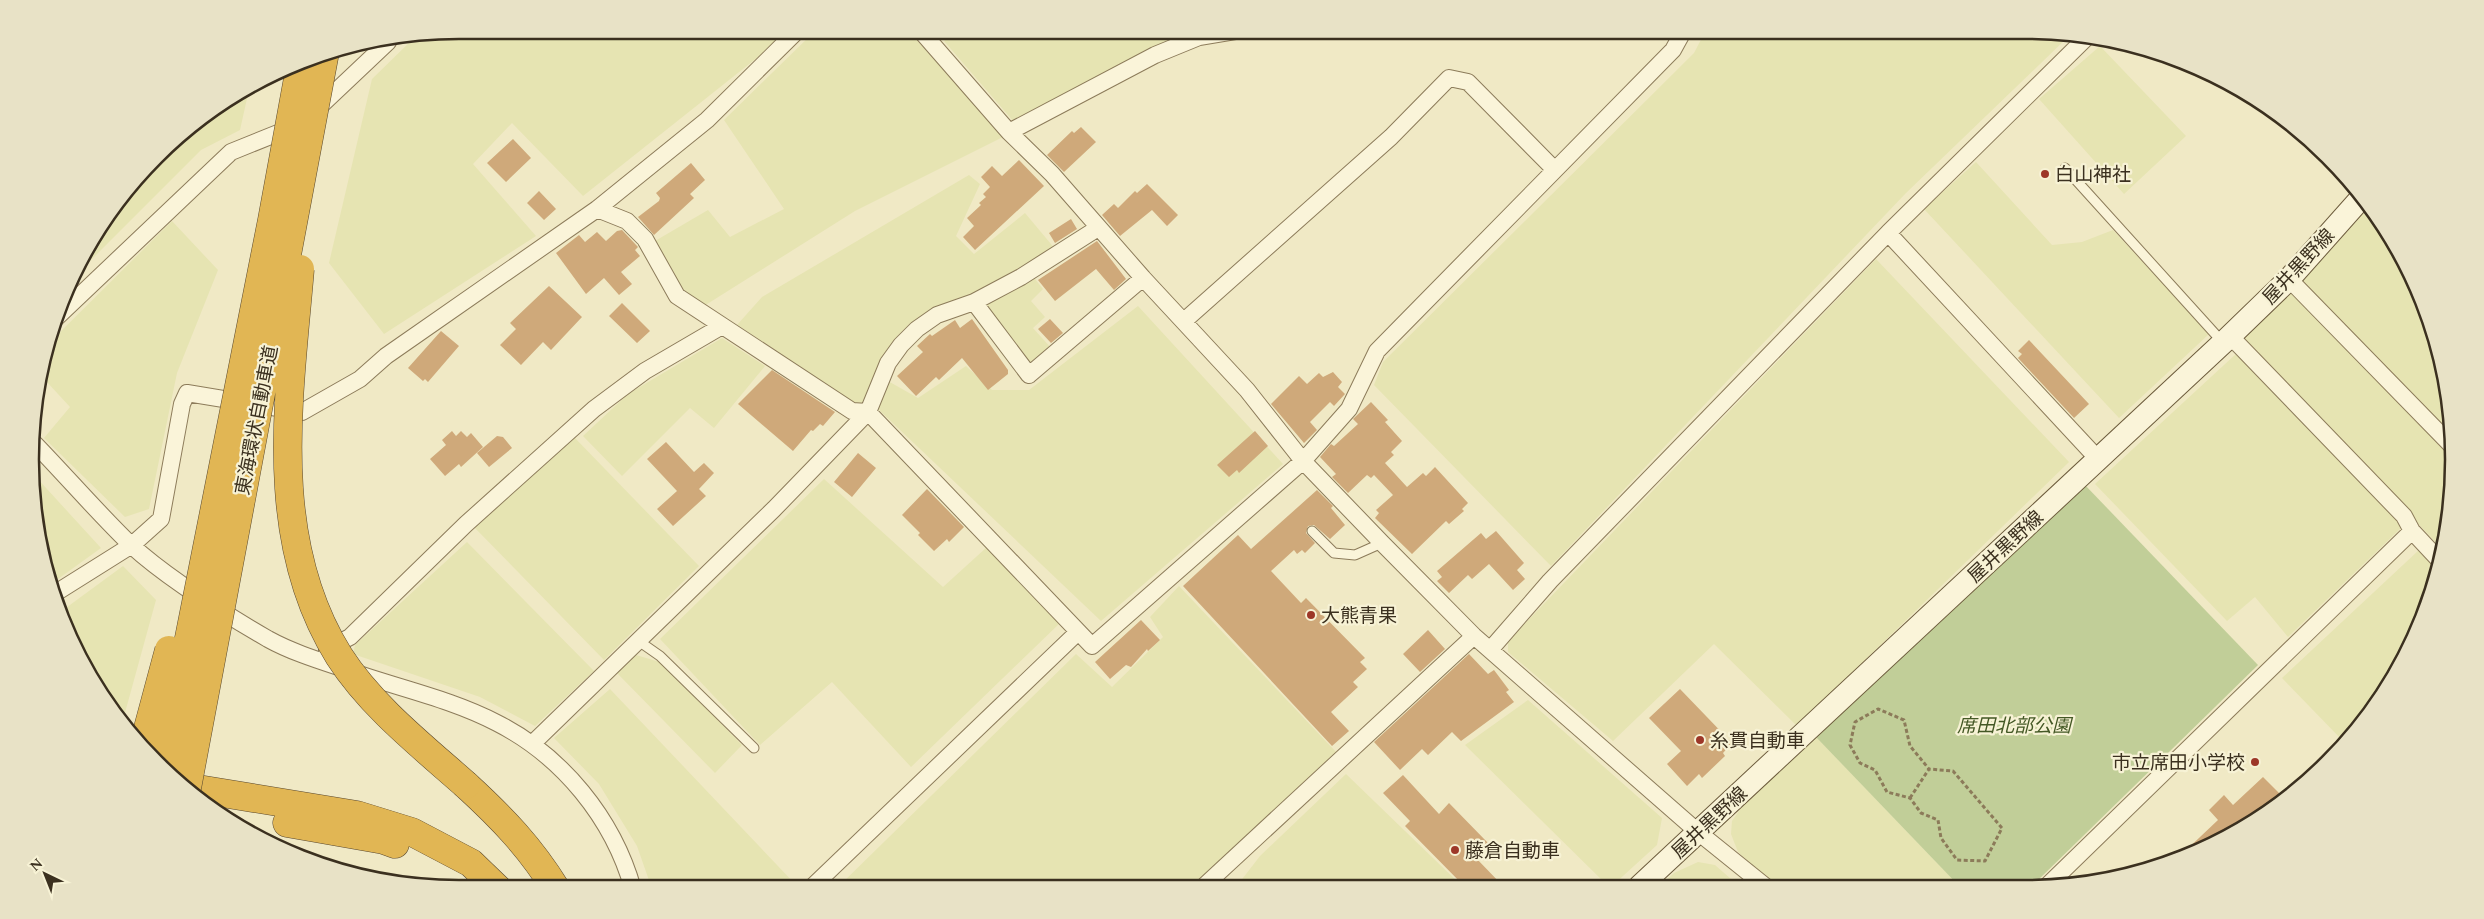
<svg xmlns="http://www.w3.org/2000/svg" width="2484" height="919" font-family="Spectral,'Noto Sans JP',serif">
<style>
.farmland{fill:#e6e4b2}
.green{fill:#c1ce98}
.building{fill:#cfa97a}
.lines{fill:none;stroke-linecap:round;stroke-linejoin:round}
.lane-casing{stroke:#8c7b5a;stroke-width:11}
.street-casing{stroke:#8c7b5a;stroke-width:18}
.secondary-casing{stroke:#6d5c3d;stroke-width:24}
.highway-casing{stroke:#59482f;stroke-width:29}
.path{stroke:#8c7b5a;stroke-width:3;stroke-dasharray:4 2.5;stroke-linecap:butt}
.lane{stroke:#faf4d9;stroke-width:9}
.street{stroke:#faf4d9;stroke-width:16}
.secondary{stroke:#faf4d9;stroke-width:22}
.highway{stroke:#e1b654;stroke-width:28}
.highway-bridge-casing{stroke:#59482f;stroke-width:29;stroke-linecap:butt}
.highway-bridge{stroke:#e1b654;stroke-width:28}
.poi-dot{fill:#9d3728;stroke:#f7f2d5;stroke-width:2}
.labels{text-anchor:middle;stroke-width:4.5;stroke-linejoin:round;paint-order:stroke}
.poi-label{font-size:19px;fill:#3b301f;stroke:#f7f2d5;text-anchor:start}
.street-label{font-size:19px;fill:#3b301f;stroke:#f7f2d5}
.park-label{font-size:19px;font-style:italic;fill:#445825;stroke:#f7f2d5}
.rim{fill:none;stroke:#3b301f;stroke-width:2.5}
</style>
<rect width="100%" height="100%" fill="#f0e9c5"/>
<path class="farmland" d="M460,30H792L583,196L512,123L473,164L536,236L384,334L329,263L372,79L415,37Z
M816,30H908L1003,137L855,211L704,306L684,295L655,241L708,210L730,237L784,209L724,120Z
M956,30H1212L1014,122L944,41Z
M1706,30H2024L2069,36L1906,193L1551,566L1374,385L1383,362L1694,53Z
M2100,46L2186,136L2124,194L2039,99Z
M250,85L240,130L201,150L71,280L87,245L177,136Z
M1976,162L2052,245L2082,242L2113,230L2209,334L2119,418L1924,209Z
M969,175L980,184L956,236L974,254L1025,213L1056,250L982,294L921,320L865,401L858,405L737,325L762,297Z
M2366,211L2397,245L2431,322L2450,404L2451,439L2299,284Z
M172,221L218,270L177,373L149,509L125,517L44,438L70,407L46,381L37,389L48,344Z
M1876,259L2069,462L1797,726L1714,644L1613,741L1508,652V641Z
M1031,274L1043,289L1031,301L1045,317L1033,328L1052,349L1034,364L1026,363L983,302Z
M2294,290L2452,453L2453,488L2443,550L2242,338Z
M1138,306L1283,464L1101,621L878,409L888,381L918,398L966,366L992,390H1029Z
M722,338L765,366L714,428L690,408L622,476L583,436L628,394Z
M2237,353L2401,521L2400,529L2288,637L2255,597L2227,621L2095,484Z
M573,436L699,566L604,660L473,526Z
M36,477L101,548L51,584L38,544Z
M824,479L943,587L987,547L1060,623L911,767L832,682L760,745L660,639Z
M467,542L594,671L535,726L480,697L353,654L355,645Z
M2419,550L2439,571L2396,674L2342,740L2282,678Z
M123,566L156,600L123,720L102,698L63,624L59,613Z
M1179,586L1337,753L1252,840L1193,887L837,888L1076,654L1112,687L1163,637L1150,617Z
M636,655L663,663L742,745L715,773L616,672Z
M610,689L796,885L792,888L652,889L637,846L599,784L554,738Z
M1528,700L1662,818L1657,845L1612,886H1608L1465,745Z
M1815,736L1959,886H1774L1738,852L1731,834L1732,821L1741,808Z
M1346,774L1463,887H1236L1260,856Z
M1698,862L1715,865L1739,886H1660L1674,873Z"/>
<path class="green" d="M2084,484L2258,665L2033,885L1959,886L1815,736Z"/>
<path class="building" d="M1081,127L1096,142L1064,172L1047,155L1072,131L1074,133Z
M513,139L531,158L506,182L487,163Z
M1019,160L1044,186L975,250L963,237L974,226L967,218L981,205L979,203L986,197L983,194L990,187L981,177L992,166L1002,176Z
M691,163L705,180L690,194L694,198L654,235L638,217L659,201L660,198L656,193Z
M1147,184L1178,215L1167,226L1152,210L1120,236L1102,215L1114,204L1118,208L1135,191L1137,193Z
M539,191L556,209L544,220L527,203Z
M1071,219L1077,229L1055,243L1049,233Z
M622,230L638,247L635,250L640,256L621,272L632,284L619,295L604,278L586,294L556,253L579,235L585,242L597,232L606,241L617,231Z
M1097,241L1126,279L1114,290L1096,269L1055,301L1038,280Z
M549,286L582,317L551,350L543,342L521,365L500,345L516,329L510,323Z
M622,303L650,331L637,343L609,316Z
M972,319L1008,370V374L988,390L962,358L939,380L936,377L916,396L897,376L923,352L917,346L930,334L932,336L955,320L960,328Z
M1050,319L1063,333L1051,343L1038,329Z
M441,331L459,346L428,382L425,379L423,381L408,368Z
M2029,340L2089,404L2074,418L2018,358L2022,354L2018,351Z
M772,370L835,412L823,426L820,424L813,431L811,430L793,451L738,404Z
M1333,372L1342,382L1338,387L1345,394L1334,406L1330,402L1310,422L1317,430L1304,443L1271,404L1299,376L1307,384L1319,373L1323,377Z
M1371,402L1388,420L1385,422L1402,441L1391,452L1394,455L1385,463L1407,487L1423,473L1426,476L1435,467L1468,503L1462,509L1464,511L1449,524L1446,521L1412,554L1375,518L1379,513L1376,510L1393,495L1374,475L1371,478L1367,475L1348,493L1332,477L1336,474L1320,457L1331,444L1334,446L1358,424L1353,419Z
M452,431L456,436L461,431L467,437L471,433L483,447L461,467L459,464L445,476L430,459L446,445L442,440Z
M1255,431L1268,446L1239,473L1237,470L1229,477L1217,465Z
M497,436L503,437L512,448L489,467L477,453Z
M666,442L694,472L704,463L714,473L699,489L706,496L673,526L657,509L677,491L647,459Z
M858,453L876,468L852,497L834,482Z
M927,489L964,527L949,542L947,539L934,551L918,535L920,533L902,515Z
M1317,490L1333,506L1331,508L1345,525L1330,539L1314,525L1308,526L1306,533L1315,543L1305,553L1302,550L1297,554L1294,550L1271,571L1301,603L1306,598L1365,658L1360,662L1367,669L1353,682L1358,687L1331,712L1349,731L1332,746L1183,586L1238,535L1251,549Z
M1496,531L1524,563L1517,570L1525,579L1513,590L1489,564L1472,579L1468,575L1449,593L1437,581L1442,577L1437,571L1481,533L1486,539Z
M1141,620L1160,640L1148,651L1147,649L1131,667L1126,665L1110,679L1095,662Z
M1428,630L1445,649L1420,672L1403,654Z
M1469,654L1488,674L1494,670L1509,690L1506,692L1514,702L1461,741L1452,732L1428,755L1422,749L1400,770L1374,742Z
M1680,689L1732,743L1723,753L1725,756L1702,778L1699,774L1687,786L1667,764L1681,751L1649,718Z
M1403,775L1439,814L1449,803L1488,843L1475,857L1504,887H1465L1405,826L1410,821L1383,793Z
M2263,777L2284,798L2214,845L2181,855L2218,820L2209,810L2224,795L2233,805Z"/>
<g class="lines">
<g class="lane-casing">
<path id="lane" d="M2065,168L2217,336L2224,338
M1312,531L1334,553L1355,555L1382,543
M640,642L660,656L754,748"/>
</g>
<g class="street-casing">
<path id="street" d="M920,30L1009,132L1052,174L1143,278L1247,390L1303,461L1382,543L1474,636L1698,832L1765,886
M315,111L388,42
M1009,132L1155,55L1199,37L1241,30
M597,209L627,221L645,239L677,296L852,411L868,412L1092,646L1303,461L1349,409L1377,351L1673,50L1684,30
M1888,233L2098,459
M2289,279L2452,446
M974,302L1021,277L1098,228
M53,321L231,152L293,127
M1184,321L1391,137L1449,78L1468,82L1554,169
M2227,339L2237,343L2404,516L2412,531L2441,562
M35,444C67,477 98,513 131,545C167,578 225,614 268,639C297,655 331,664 362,675C407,690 455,701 497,723C562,756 613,818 633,889
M54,594L132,545L161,519L182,404L187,393L302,412L360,379L386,356L597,209L707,120L798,30
M327,649L350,637L466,524L594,409L645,371L722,326
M1490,650L1550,581L1888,233L2086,38
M532,744L774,509L868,412L888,363L901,345L917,329L937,315L974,302L1029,375L1143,278
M2048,885L2412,531
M1203,887L1474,636
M811,888L1078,632"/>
</g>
<g class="secondary-casing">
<path id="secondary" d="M1640,886L2227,339L2289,279L2362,197"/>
</g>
<g class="highway-casing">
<path id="highway" d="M466,785C502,818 530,847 556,889
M186,787L357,815L412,832L471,863L498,889
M287,823L384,840L395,844"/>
</g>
<path class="path" d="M1910,798L1929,769L1910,746L1904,720L1878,709L1855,722L1850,745L1860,763L1875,770L1887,792L1910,798L1921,813L1938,820L1941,838L1957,860L1985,861L2002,828L1953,771L1929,769"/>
<use href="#lane" class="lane"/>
<use href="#street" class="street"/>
<use href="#secondary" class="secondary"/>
<use href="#highway" class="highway"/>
<g class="highway-bridge-casing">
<path id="highway-bridge" d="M300,269C289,399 266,539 339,656C371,706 422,746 466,785
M144,743L169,650
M164,764L272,220L301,62
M187,788L325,52"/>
</g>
<use href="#highway-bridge" class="highway-bridge"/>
</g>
<g class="poi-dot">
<circle cx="2045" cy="174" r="5"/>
<circle cx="1311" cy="615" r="5"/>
<circle cx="1700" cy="740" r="5"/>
<circle cx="2255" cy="762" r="5"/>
<circle cx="1455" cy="850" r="5"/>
</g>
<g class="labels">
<g class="poi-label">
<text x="2055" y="181">白山神社</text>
<text x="1321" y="622">大熊青果</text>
<text x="1710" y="747">糸貫自動車</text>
<text x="2245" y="769" text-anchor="end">市立席田小学校</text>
<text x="1465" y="857">藤倉自動車</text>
</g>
<g class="street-label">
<text transform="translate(2298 266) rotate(-47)" y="7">屋井黒野線</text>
<text transform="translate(256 420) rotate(-79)" y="7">東海環状自動車道</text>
<text transform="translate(2005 546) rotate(-43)" y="7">屋井黒野線</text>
<text transform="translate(1709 822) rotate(-43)" y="7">屋井黒野線</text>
</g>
<g class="park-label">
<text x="2014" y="732">席田北部公園</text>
</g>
</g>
<path d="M0 0H2484V919H0ZM459 39H2025A420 420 0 0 1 2445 459V460A420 420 0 0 1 2025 880H459A420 420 0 0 1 39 460V459A420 420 0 0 1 459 39Z" fill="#e8e2c6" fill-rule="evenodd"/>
<path class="rim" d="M459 39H2025A420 420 0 0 1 2445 459V460A420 420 0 0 1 2025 880H459A420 420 0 0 1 39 460V459A420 420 0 0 1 459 39Z"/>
<g transform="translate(45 874) rotate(317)" stroke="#f7f2d5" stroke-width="4" paint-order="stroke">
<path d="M0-4L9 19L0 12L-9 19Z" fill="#3b301f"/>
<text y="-8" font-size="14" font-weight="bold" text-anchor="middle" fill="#3b301f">N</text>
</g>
</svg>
